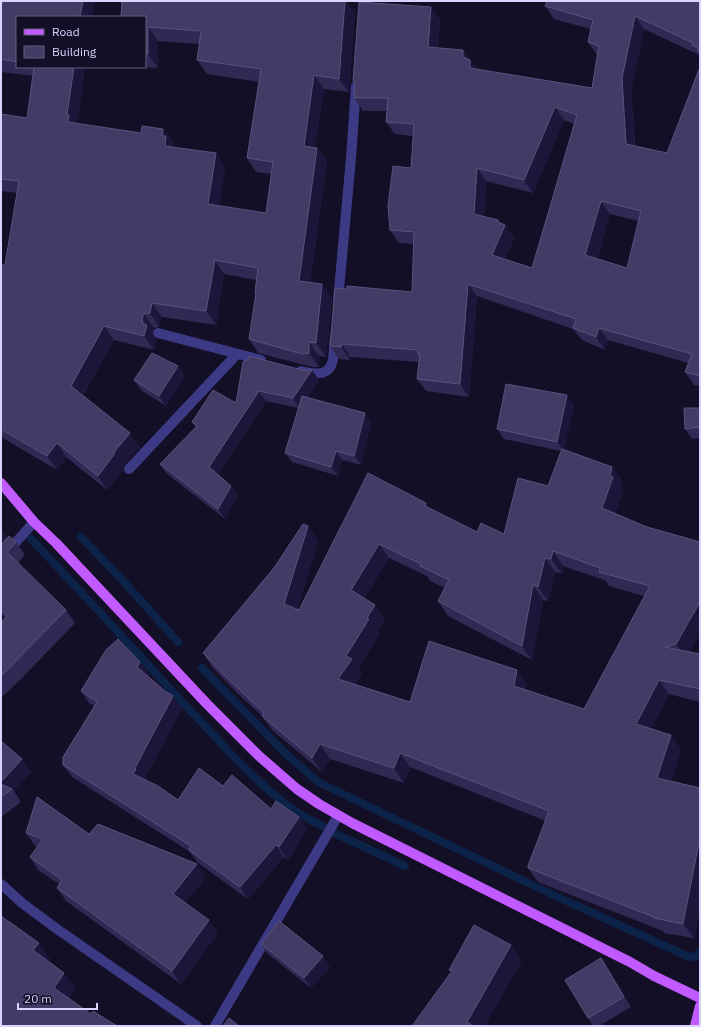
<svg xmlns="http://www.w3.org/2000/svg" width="701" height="1027" font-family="'IBM Plex Sans',sans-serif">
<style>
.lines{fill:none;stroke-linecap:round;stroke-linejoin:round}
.stream{stroke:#0c2248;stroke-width:8}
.minor{stroke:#3d3a85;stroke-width:10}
.major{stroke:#c25bff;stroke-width:10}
.wall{fill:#312854;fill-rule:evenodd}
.shaded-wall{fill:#1d163a}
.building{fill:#433a66;stroke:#5a527e;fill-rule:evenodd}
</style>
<rect width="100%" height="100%" fill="#130f26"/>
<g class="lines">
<path class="stream" d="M81,537L125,583L178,642
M31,539C79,589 126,641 173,692C192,713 212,733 231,754C259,782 286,810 323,826
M202,668L284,752L318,782L547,892L687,956L695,957L699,955L700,952
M332,832L405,866"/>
<path class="minor" d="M338,301L351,158L356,86
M158,333L261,360
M301,371C312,374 328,377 332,363C334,358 334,344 335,337
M129,469L237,354
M1,559L34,522
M1,884L22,903L57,929L197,1026
M215,1026L338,816"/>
<path class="major" d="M1,483L34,522L56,543L207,704L259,756L297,789L319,804L352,823L630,962L654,976L700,998
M695,1026L700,1006"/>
</g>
<path class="wall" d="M122,1H346L355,14L349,92L324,89L315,147L327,161L310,282L332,298L326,357L319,356V367H312L258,353L249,339L256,294L255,293L256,280L224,274L216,325L162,317L159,327L154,328L152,332L156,339L154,350L114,340L83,395L140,447L124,465L123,470L107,490L66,457L57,470L1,437V265H5L17,193L1,191V114L27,118L33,76L1,72V7L17,17V67H85L77,124L141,133L163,129L173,143L172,145L174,148L216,153L225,167L219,206L266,213L271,174L256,172L247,158L259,82L207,74L197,60L199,44L158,41V68L143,67H145V17Z
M700,1V57L697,54L644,29L631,91L635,146L667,153L700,67V386L694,385L685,372L688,363L608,340L605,350L582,340L573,329L477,296L469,397L426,391L417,379L419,362L350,357V360L339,359L330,346L347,289L412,292L414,244L399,243L390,230L411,168L413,136L395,134L386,122L387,111H363L354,98L355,84L353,81L431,7L440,20L438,48L463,50L477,70L592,88L597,55L588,42L590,29L554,19L545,6ZM564,120L574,124L532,268L505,259L514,238L505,225L484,216L486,181L533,193ZM610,214L638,221L627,268L597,259Z
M243,362L319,380L308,397L371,423L361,465L342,460L338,476L292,462L285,453L299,408L266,401L218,474L231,486L238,496L225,519L167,474L160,464L196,427L192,422L236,403Z
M178,366L185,376L166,406L141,390L134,380Z
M574,405L564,449L612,467L623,482L620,488L623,492L615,514L690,652L700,654V702L669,694L651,729L671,735L681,750L671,781L700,788V905L694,938L664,933L663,931L538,882L528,868L546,821L410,767L404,783L330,759L322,772L272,730L262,716L236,692L213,668L203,653L308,526L318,541L297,610H299L426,503L430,509L477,532L504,534L548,486L561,451L504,439L497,429ZM389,558L427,576L430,581L445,588L438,601L448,616L532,660L543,600L548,601L555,572L562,574L563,566L605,580L609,586L644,596L584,709L526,690L527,684L410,702L355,685L362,674L358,668L380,633L378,631L385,619L364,599Z
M700,408V438L692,439L685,429Z
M1,525L3,528L1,530L7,539L16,542L25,555L18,563L66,610L75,623L22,678L1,698V622L5,618L1,613Z
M140,662L149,675L148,676L182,708L144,780L178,800L223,786L271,809L299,817L307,829L288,860L284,857L248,899L198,863L190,852L72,777L63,765L94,706L89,703L81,691Z
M1,741L31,772L14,791L21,802L1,817Z
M26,833L89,834L206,877L185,903L218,933L181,984L66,901L57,888L59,884L38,870L30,857L37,847L35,846Z
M261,944L330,967L311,988L268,954Z
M601,958L608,968L631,1007L599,1026H593L588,1018Z"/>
<path class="shaded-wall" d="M83,1H95L92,17H80Z
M345,1H346L355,14L349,92L339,79Z
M431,7L440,20L437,60L428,47Z
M635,16L644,29L631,91L635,157L626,144L622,78Z
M148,27L158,41V68L148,54Z
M463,50L479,73L470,68L463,57Z
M74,67H85L77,127L68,122L67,114Z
M314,75L324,89L313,160L304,146Z
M555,107L564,120L533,193L524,180Z
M163,129L173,143L172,145L176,150L165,146L162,136Z
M317,148L327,161L308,294L299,281Z
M216,153L225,167L217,218L208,204Z
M477,168L486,181L483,226L474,214Z
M601,201L610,214L594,268L585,255Z
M498,220L504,228L505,225L514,238L501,268L492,255Z
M215,260L224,274L216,325L206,311Z
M322,284L332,298L326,357L316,343Z
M468,284L477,296L469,397L460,384Z
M152,303L162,317L159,327L150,313Z
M144,314L154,328L152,332L156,339L154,350L144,336L143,323L142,318Z
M104,326L114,340L80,399L71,386Z
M599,328L608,340L605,350L596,337Z
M309,342L319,356V367L309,353Z
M342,344L350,357V360L341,347Z
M178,366L185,376L166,406L159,396Z
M312,370L319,380L300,409L293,398Z
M259,391L266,401L216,477L209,467Z
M567,395L574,405L564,451L557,442Z
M365,413L371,423L361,465L354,456Z
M130,433L140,447L124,465L123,470L107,490L98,476L115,451Z
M57,443L66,457L57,470L47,456Z
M336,451L342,460L338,476L331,467Z
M612,467L623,482L620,488L623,492L612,523L602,508L610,475Z
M231,486L238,496L225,519L218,509Z
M426,503L436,518L425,506Z
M308,526L318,541L294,619L284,604Z
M1,530L8,541L1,549Z
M379,544L389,558L361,605L351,590Z
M553,551L563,566L562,574L551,559Z
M545,558L555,572L548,601L538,587Z
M533,585L543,600L532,660L522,646Z
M700,602V634L686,658L676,644Z
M375,605L385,619L378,631L380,633L358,668L362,674L349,694L338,679L346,656L367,618Z
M140,662L149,675L146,680L137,667Z
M517,670L527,684L524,701L514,686Z
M659,680L669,694L646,739L636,724Z
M173,696L182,708L144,780L133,774L135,768Z
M671,735L681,750L667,793L657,778Z
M320,744L330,759L322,772L312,758Z
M400,753L410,767L404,783L394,768Z
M22,759L31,772L14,791L12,789L1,786V782Z
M299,817L307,829L288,860L279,847Z
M700,837V905L694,938L683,924Z
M276,845L284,857L248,899L240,887Z
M197,864L206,877L182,907L173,894Z
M209,920L218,933L181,984L172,971Z
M39,943L51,960L45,967L33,950Z
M511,945L522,961L485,1026H470L467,1022Z
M323,956L330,967L311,988L304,978Z
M601,958L608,968L631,1007L624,997Z
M64,973L76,989L65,1005L54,988Z"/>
<path class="building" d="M2,1H83L80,17H17V62L1,59V7Z
M122,1H345L339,79L314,75L304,146L317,148L299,281L322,284L316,343L309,342V353L302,354L249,339L256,293H255L258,268L215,260L206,311L152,303L150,313L144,314L142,318L143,323L147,325L144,336L104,326L71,386L130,433L115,451L113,456L98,476L57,443L47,456L1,429V265H5L19,181L1,179V114L27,118L34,67H74L67,114L69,115L68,122L141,133L142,126L163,129L162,136H166L165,146L216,153L208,204L266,213L273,162L247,158L261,69L197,60L201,31L148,27V54H145V17H121Z
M547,1H700V52L698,51V48L692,45L693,43L635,16L622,78L626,144L667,153L700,67V376L685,372L692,354L599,328L596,337L573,328L576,319L468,284L460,384L417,379L420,354H418V350L342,344L341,347L330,346L335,288L347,289V286L412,292L414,232L390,230L388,206L393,166L411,168L414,124L386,122L388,98H354L355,82L353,81L359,2L431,7L428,47L463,50V57L470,60V68L592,88L599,46L588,42L593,20L545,6ZM555,107L577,115L532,268L492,255L505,225L498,222V220L474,214L477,168L524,180ZM601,201L641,211L627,268L585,255Z
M152,353L178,366L159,396L134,380Z
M249,356L302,370H312L293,398L259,391L209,467L231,486L218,509L160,464L197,426L192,422L213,390L236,403L243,362L249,359Z
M506,384L567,395L557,442L497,429Z
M302,396L365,413L354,456L336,451L331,467L285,453Z
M684,408H700V427L685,429Z
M562,449L612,467L610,475L613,477L602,508L647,527L700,542V602L676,644L665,647L700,654V689L659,680L636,724L671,735L657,778L700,788V837L683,924L654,918V917L528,868V866L549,811L400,753L394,768L320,744L312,758L262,716L264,713L226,677L203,653L274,568L303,524L308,526L284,604L299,610L368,473L426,503L425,506L477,532L481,523L504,534L518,478L548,486ZM379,544L421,564L420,566L449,580L438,601L522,646L533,585L538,587L545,558L551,559L553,551L600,568L599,572L650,586L584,709L514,686L517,670L429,641L410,702L338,679L352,659L346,656L369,619L367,618L375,605L351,590Z
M9,536L16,542L7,552L66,610L1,676V622L7,616L1,610V545Z
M118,639L140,662L137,667L165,691L173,696L135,768L136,769L133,774L158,786L178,800L199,768L223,786L232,775L271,809L276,801L299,817L279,847L276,845L240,887L189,850L191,846L63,765V757L97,702L81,691L106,650Z
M1,741L22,759L1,782Z
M1,784L12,789L1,797Z
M37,797L89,834L98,824L197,864L173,894L209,920L172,971L57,888L62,880L30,857L43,839L26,833Z
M1,916L39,943L33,950L64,973L54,988L91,1014L93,1011L117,1026H1Z
M279,921L323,956L304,978L261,944Z
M474,925L511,945L467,1022L473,1026H412L452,971L449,970Z
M601,958L624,997L588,1018L565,980Z
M229,1018L239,1026H223Z"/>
<rect width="701" height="1027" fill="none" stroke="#d9d4ff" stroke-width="4"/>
<rect x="16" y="16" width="130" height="52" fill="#130f26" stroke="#625e7d"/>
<rect x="24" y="29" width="20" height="6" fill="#c25bff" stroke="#625e7d"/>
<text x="52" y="36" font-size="12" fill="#d9d4ff">Road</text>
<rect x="24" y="46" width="20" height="12" fill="#433a66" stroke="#625e7d"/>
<text x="52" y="56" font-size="12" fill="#d9d4ff">Building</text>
<path d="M18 1003v6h79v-6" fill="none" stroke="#d9d4ff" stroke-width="2"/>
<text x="24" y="1003" font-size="12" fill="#d9d4ff" stroke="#130f26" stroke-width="3" paint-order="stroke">20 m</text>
</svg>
